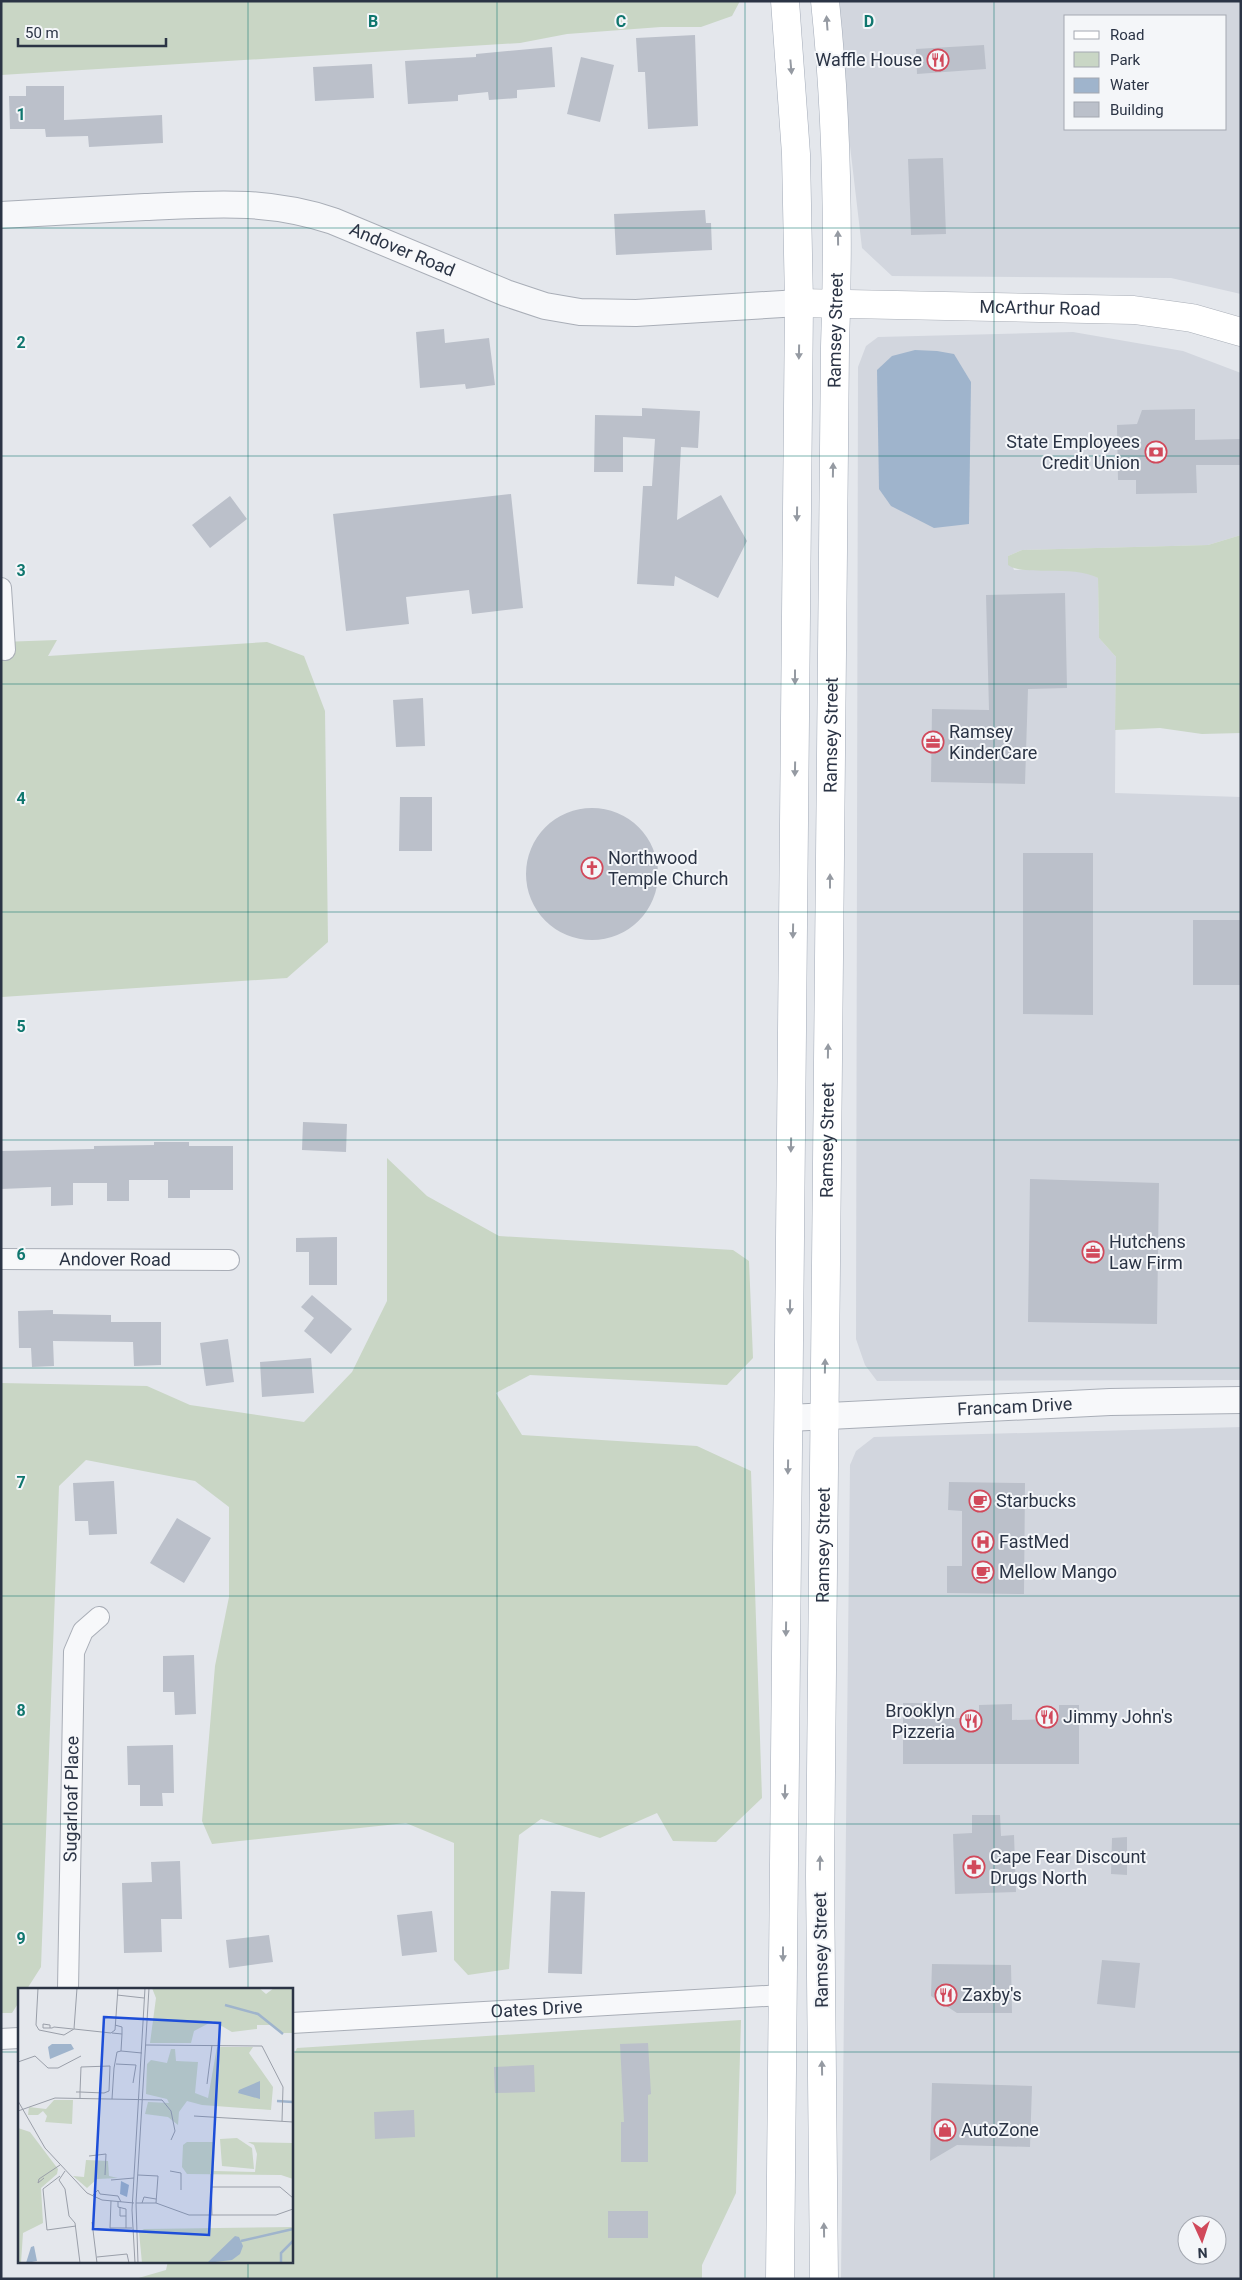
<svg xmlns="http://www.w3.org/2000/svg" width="1242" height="2280" font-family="Roboto,sans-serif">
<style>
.built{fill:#d2d6de;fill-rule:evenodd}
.green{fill:#c9d6c5}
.water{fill:#9fb4cc}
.building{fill:#bbc0ca}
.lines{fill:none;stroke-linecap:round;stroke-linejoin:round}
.minor-casing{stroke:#a9aeb7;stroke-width:22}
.tertiary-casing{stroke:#a9aeb7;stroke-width:28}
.secondary-casing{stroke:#a9aeb7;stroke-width:29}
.primary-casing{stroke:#a3abb8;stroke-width:29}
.minor{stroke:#f7f8fa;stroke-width:20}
.tertiary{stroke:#f7f8fa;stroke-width:26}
.secondary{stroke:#fff;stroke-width:28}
.primary{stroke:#fff;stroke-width:28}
.oneway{fill:#959aa2}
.grid{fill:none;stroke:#0f766e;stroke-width:1;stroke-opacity:0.55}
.labels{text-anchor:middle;stroke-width:4;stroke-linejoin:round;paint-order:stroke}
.poi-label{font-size:18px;fill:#2b3445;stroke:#f4f6f9;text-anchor:start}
.street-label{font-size:18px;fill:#2b3445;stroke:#f4f6f9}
.inset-river{fill:none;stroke:#9fb4cc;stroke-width:2.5}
.inset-road{fill:none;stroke:#9a9fa9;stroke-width:1}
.view{fill:#1d4ed8;fill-opacity:0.15;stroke:#1d4ed8;stroke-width:2.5}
.inset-edge{fill:none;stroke:#2b3445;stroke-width:2.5}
.grid-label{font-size:16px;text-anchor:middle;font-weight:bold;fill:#0f766e;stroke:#f4f6f9;stroke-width:4;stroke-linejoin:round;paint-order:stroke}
</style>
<rect width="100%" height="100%" fill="#e4e7ec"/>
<path class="built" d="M833,1H1241V294L1171,278L892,276L862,248ZM1066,16H1226V129H1066Z
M1073,332L1183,351L1241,373V535L1208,545L1022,550L1008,556L1014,570L1051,569L1087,572L1098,578L1099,638L1116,657L1115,793L1241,797V1380L877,1381L865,1365L856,1339L858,367L866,346L878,337Z
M1241,1427V2279H841L850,1465L856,1451L874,1437ZM1187,2225H1217V2255H1187Z"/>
<path class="green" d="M1,1H740L732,16L701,27H661L567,34L520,43L1,75Z
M1241,535V733L1202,734L1160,728L1115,730L1116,657L1099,638L1098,578C1072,564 1024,577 1008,565V556L1022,550L1208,545Z
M57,640L48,656L267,642L304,656L325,711L328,942L287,978L2,997L1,642Z
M387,1158L427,1196L499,1236L733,1250L749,1261L753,1358L727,1385L530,1375L496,1393L522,1435L697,1446L751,1471L762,1798L716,1842L673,1841L657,1813L600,1838L541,1819L519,1835L509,1969L468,1975L454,1960V1843L406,1823L212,1844L202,1821L215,1666L229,1597V1507L195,1481L86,1460L59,1486L41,1967L27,1989H19V2002L12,2013H1V1383L147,1386L190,1405L304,1422L352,1372L387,1301Z
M741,2020L736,2193L702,2265V2279H135L166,2270L168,2261H291V2060L297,2048Z"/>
<path class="water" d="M915,350L937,351L954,354L971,382L969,524L934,528L891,506L879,489L877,370L892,356Z"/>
<path class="building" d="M695,35L698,126L648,129L645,72H638L636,38Z
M984,45L986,69L917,74L916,49Z
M552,47L555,87L517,90V98L489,100L488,92L458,95V101L408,104L405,61L476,57V54Z
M581,57L614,65L600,122L567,114Z
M372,64L374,98L315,101L313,67Z
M26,86H64V120L162,115L163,143L89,147L88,136L46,137L45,129H10L9,96H26Z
M943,158L946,234L911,235L908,159Z
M705,210L706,223H711L712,250L616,255L614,214Z
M444,329L445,343L489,338L495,385L466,389L465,384L420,388L416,332Z
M642,408L700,411L698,448L681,447L677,520L721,495L747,541L718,598L675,576L674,586L637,584L643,486H652L655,439L623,437V472H594L595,415L642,416Z
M1195,409V440L1241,439V465H1196L1197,493L1136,494V480H1118L1117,425L1137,424L1142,410Z
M511,494L523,608L472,614L469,590L406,597L409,624L346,631L333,514Z
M230,496L247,519L210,548L192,525Z
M1065,593L1067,688L1028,689L1025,784L931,782L932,709L989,710L986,595Z
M423,698L425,746L396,747L393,700Z
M400,797H432V851H399Z
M526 874a66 66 0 1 1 132 0a66 66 0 1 1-132 0Z
M1023,853H1093V1015L1023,1014Z
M1193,920H1241V985H1193Z
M303,1122L347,1124L346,1152L302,1150Z
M154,1142H189V1146H233V1190H190V1198H168V1180H129V1201H107V1183H73V1205L51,1206V1187L1,1189V1151L94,1149V1146L154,1145Z
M1030,1179L1159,1183L1157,1324L1028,1322Z
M337,1237V1285H309V1252H296V1238Z
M312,1295L352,1329L331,1354L304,1331L314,1318L301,1307Z
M53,1310V1314L111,1315V1322H161V1365L134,1366L133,1342L53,1341L54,1366L32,1367L31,1348H19L18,1311Z
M228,1339L234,1382L206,1386L200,1343Z
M311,1358L314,1393L262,1397L260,1362Z
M114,1481L117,1534L89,1535L88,1521H75L73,1483Z
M949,1482L1025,1483L1024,1594L947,1593V1566H962V1511L948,1510Z
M177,1518L211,1538L184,1583L150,1563Z
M194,1655L196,1714L175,1715L174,1692H163V1656Z
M903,1703H937V1718H979V1705L1012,1704V1720L1059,1719V1705H1079V1764H903Z
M173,1745L174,1793H162L163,1806H140V1785H128L127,1746Z
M972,1815H1000L1001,1836L1014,1835L1016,1892L955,1894L953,1834L972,1833Z
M1127,1837V1875L1111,1874L1112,1838Z
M180,1861L182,1919H161L162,1952L124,1953L122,1883L152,1882L151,1862Z
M551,1891L585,1892L582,1974L548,1973Z
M432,1911L437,1952L402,1956L397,1915Z
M269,1935L273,1962L229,1968L226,1940Z
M1102,1960L1140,1963L1135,2008L1097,2004Z
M932,1964L1011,1965L1012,2013H957L931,1996Z
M648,2043L651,2094L648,2095V2162H621V2122H624L620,2044Z
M534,2065L535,2092L495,2093L494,2067Z
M932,2083L1032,2086L1030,2147L957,2145L930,2161Z
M414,2110L415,2137L375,2139L374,2112Z
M608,2211H648V2238H608Z"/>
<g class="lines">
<g class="minor-casing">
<g id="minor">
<path d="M1,588L5,650"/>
<path id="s1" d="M1,1259L229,1260"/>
<path id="s2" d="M68,1989L74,1652L83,1631L99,1617"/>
<path id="s3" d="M291,2023L783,1995"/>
<path d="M1,2039L19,2038"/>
</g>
</g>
<g class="tertiary-casing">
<g id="tertiary">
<path id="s4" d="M1,215C49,212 97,210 145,207C213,204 267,199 333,221L506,293L545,306L580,312L636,313L799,303"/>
<path id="s5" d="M789,1418L1110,1402L1241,1400"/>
</g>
</g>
<g class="secondary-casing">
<g id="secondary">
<path id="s6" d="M799,303L1134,310L1192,318L1241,332"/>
</g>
</g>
<g class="primary-casing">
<g id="primary">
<path d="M780,2279L799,303L796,154L785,1"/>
<path id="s7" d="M824,2279L820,1876L835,347C839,232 837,116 825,1"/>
</g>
</g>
<use href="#minor" class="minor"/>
<use href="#tertiary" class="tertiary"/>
<use href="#secondary" class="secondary"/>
<use href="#primary" class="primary"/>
</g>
<defs><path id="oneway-solid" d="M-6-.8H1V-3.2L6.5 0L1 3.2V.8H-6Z" transform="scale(1.25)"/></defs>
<g class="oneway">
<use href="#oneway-solid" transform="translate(827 23) rotate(-94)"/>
<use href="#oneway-solid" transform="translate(791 67) rotate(85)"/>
<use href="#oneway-solid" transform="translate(838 238) rotate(-91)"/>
<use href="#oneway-solid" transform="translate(799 352) rotate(91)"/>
<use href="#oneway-solid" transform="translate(833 470) rotate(-89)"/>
<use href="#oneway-solid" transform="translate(797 514) rotate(91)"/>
<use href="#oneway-solid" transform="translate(795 677) rotate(90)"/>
<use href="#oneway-solid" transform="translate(795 769) rotate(91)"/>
<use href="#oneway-solid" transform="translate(830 881) rotate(-90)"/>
<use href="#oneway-solid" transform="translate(793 931) rotate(91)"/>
<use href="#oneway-solid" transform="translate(828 1051) rotate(-89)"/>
<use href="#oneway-solid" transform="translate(791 1145) rotate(91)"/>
<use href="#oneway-solid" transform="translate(790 1307) rotate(91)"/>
<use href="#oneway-solid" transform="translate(825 1366) rotate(-89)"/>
<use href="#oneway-solid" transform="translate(788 1467) rotate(91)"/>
<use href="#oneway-solid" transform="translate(786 1629) rotate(91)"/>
<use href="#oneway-solid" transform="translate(785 1792) rotate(91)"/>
<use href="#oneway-solid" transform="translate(820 1863) rotate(-89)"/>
<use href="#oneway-solid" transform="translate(783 1954) rotate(90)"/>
<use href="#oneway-solid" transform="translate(822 2068) rotate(-91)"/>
<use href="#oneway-solid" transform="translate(824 2230) rotate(-91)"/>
</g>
<path class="grid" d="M248,1V1989M497,1V2279M745,1V2279M994,1V2279M1,228H1241M1,456H1241M1,684H1241M1,912H1241M1,1140H1241M1,1368H1241M1,1596H1241M1,1824H1241M1,2052H19M291,2052H1241M248,2261V2279"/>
<defs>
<g id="restaurant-ring" transform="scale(1.125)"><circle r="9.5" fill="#f4f6f9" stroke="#d1495b" stroke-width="1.5"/><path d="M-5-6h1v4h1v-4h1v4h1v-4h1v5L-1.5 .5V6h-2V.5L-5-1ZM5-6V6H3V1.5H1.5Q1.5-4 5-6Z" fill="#d1495b"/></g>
<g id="bank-ring" transform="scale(1.125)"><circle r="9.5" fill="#f4f6f9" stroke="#d1495b" stroke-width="1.5"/><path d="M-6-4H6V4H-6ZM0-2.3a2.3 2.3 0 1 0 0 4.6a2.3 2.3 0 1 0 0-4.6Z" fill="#d1495b"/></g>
<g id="office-ring" transform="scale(1.125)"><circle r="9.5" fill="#f4f6f9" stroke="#d1495b" stroke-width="1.5"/><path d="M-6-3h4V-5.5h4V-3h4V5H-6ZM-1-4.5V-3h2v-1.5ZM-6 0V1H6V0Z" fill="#d1495b"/></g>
<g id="church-ring" transform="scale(1.125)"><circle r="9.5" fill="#f4f6f9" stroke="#d1495b" stroke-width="1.5"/><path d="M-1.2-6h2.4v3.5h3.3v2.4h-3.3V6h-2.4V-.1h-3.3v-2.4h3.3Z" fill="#d1495b"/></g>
<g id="cafe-ring" transform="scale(1.125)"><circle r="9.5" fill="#f4f6f9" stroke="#d1495b" stroke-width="1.5"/><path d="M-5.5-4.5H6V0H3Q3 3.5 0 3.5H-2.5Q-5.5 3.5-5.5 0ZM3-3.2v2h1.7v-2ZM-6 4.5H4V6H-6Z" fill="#d1495b"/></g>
<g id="hospital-ring" transform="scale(1.125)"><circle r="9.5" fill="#f4f6f9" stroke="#d1495b" stroke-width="1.5"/><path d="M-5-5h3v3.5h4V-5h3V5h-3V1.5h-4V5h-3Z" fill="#d1495b"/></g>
<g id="pharmacy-ring" transform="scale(1.125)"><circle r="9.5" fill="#f4f6f9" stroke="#d1495b" stroke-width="1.5"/><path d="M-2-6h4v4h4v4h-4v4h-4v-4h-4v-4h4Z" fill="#d1495b"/></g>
<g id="shop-ring" transform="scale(1.125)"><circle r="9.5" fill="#f4f6f9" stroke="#d1495b" stroke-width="1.5"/><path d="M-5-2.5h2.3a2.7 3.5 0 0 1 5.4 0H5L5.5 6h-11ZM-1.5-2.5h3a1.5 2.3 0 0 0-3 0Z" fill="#d1495b"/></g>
</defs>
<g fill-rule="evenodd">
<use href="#restaurant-ring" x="938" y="60"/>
<use href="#bank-ring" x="1156" y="452"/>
<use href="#office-ring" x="933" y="742"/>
<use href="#church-ring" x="592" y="868"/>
<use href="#office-ring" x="1093" y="1252"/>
<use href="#cafe-ring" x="980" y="1501"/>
<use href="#hospital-ring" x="983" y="1542"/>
<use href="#cafe-ring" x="983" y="1572"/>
<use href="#restaurant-ring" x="1047" y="1717"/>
<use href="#restaurant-ring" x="971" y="1721"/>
<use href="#pharmacy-ring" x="974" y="1867"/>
<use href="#restaurant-ring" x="946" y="1995"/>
<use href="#shop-ring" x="945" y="2130"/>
</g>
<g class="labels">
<g class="poi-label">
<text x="922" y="66" text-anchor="end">Waffle House</text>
<text x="1140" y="448" text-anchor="end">State Employees<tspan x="1140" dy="21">Credit Union</tspan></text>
<text x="949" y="738">Ramsey<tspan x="949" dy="21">KinderCare</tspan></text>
<text x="608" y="864">Northwood<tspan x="608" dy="21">Temple Church</tspan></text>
<text x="1109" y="1248">Hutchens<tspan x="1109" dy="21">Law Firm</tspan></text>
<text x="996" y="1507">Starbucks</text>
<text x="999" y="1548">FastMed</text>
<text x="999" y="1578">Mellow Mango</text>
<text x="955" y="1717" text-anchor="end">Brooklyn<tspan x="955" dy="21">Pizzeria</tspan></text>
<text x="1063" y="1723">Jimmy John's</text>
<text x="990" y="1863">Cape Fear Discount<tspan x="990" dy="21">Drugs North</tspan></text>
<text x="962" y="2001">Zaxby's</text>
<text x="961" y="2136">AutoZone</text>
</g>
<g class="street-label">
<text dy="6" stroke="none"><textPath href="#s4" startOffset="409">Andover Road</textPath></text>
<text dy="6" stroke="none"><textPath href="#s6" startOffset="241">McArthur Road</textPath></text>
<text dy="6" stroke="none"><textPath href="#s7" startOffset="1949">Ramsey Street</textPath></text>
<text dy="6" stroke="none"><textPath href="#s7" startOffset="1544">Ramsey Street</textPath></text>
<text dy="6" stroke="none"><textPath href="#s7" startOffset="1139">Ramsey Street</textPath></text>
<text dy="6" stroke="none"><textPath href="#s1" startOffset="114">Andover Road</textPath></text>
<text dy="6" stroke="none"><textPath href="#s5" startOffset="226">Francam Drive</textPath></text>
<text dy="6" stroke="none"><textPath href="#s7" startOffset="734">Ramsey Street</textPath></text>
<text dy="6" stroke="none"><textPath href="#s2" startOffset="190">Sugarloaf Place</textPath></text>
<text transform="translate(821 1950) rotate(-91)" y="6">Ramsey Street</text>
<text dy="6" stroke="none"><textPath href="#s3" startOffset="246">Oates Drive</textPath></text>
</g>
</g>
<g transform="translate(18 1988)">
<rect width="275" height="275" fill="#e4e7ec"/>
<path d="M134,0H241L248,6L256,0H275V45H264L255,37H239V41L214,44L195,33L176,43L173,55H132L138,10ZM199,59H235L231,65L255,99L253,122L184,117L169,113L161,124L160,137L150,129L127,126L130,114L151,115L149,111L128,106L129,76L133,72L149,75L153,61H157L158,73L180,74L177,105L190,110ZM36,112H55L54,136L27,134L29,128L25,123L20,127H10L11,119L28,121ZM0,140L12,144L40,181L39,186L23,200L25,235L5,245L3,275H0ZM219,150L234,160L236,181L204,178L202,151ZM169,154H195L196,183L237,184L239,166L236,157L230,154L275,155V191L263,187L169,186L164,179L165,157ZM68,172L90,173L91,188L100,190L79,191L69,200L55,188L66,189ZM275,239V275H124L121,244L126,241Z" fill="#c9d6c5"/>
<path d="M34,56H53L56,61L32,71L30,59ZM242,93V111L220,105L221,102ZM103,193L111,197L109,209L102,206ZM217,248L221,249L225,258L222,266L214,272L189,275ZM16,258L19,273L8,275L13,259Z" fill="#9fb4cc"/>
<path class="inset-river" d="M207,17L240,26L265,46M259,113L275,114M223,253L275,241M263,275V265L275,253"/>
<path class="inset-road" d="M20,0L18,37L21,42L46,47L56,41M59,0L56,41L93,45L97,42L100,0M99,7L126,10M32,40V37L25,36V40H34L36,39L55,41M94,45L104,46V39L97,37M104,46L103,63L124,65M128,57L244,58L265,99L264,133M0,74L17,68L30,80H40L63,68M98,76L118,77L115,95M189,96L194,57M58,104H62L86,105L91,103L92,78L63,79L62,104V110M94,111L96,80L99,64L103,63M0,113L27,160L69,205L84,212L116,215M0,123L37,110L144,112L153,123L157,143L153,152M176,128L275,134M71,168L88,166L87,187M47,183L41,192L47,201L51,228L57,235L62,275M152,183L163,185V202M193,186L194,227M120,187L140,188L138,215M42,188L25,201L29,242L58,238M26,190L20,195L21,191L42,177M93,192L116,190M193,199H262L275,210M74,208L80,202L82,206L100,208L103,214M93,213L92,240H114M100,214V219L108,221V240M118,215H138L171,227H258L275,221M124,215L126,209L138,211M102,219V228H108M74,234L79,275M79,269L109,266L111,275M117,275L114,222L127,0M120,275L118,215L131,0"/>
<path class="view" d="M86,29L202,35L191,247L75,241Z"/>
<rect width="275" height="275" class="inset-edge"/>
</g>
<g class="grid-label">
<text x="373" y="27">B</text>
<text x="621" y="27">C</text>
<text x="869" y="27">D</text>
<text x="21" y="120">1</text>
<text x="21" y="348">2</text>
<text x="21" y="576">3</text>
<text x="21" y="804">4</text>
<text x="21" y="1032">5</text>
<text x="21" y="1260">6</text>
<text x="21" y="1488">7</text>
<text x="21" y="1716">8</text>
<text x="21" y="1944">9</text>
</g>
<rect width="1242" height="2280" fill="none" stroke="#2b3445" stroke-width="5"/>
<rect x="1064" y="15" width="162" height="115" fill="#f4f6f9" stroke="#a4a8b1"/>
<rect x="1074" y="31" width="25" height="8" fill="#ffffff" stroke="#a4a8b1"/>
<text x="1110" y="40" font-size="15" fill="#2b3445">Road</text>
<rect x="1074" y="52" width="25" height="15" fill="#c9d6c5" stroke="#a4a8b1"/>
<text x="1110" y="65" font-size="15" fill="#2b3445">Park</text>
<rect x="1074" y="78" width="25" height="15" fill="#9fb4cc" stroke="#a4a8b1"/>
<text x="1110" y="90" font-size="15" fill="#2b3445">Water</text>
<rect x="1074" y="102" width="25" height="15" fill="#bbc0ca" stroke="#a4a8b1"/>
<text x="1110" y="115" font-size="15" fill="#2b3445">Building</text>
<g transform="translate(1202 2240) rotate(177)"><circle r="24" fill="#f4f6f9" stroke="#a4a8b1"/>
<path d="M0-4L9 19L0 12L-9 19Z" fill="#d1495b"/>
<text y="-8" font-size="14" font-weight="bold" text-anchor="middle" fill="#2b3445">N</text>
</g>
<path d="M18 38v8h148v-8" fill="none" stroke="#2b3445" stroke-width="2.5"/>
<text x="25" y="38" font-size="15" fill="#2b3445" stroke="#f4f6f9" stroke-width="4" paint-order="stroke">50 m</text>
</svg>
